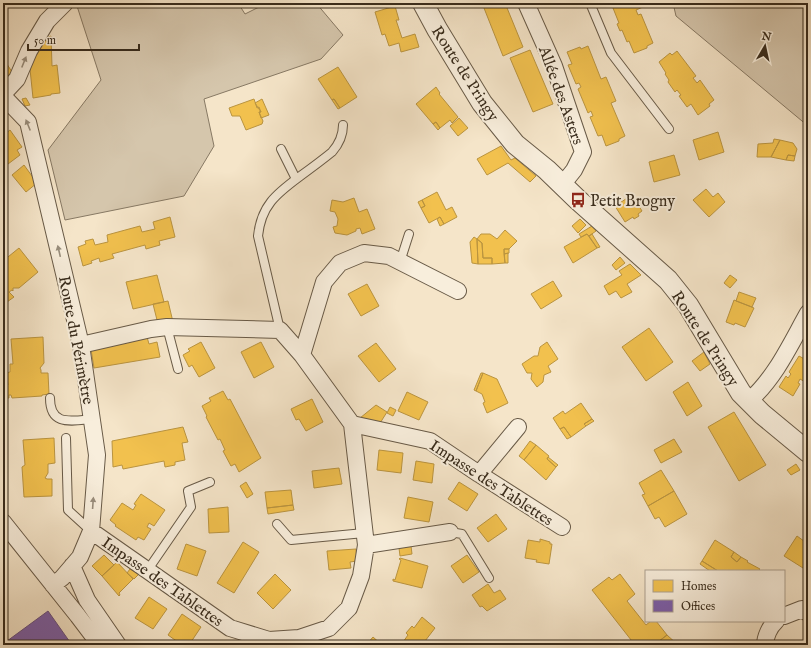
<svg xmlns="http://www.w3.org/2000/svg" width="811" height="648" font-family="'IM FELL English',serif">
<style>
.green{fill:#d5c6ac;stroke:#877964}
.homes{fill:#f2c14e;stroke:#ba943f}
.offices{fill:#7b5ea7;stroke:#674f7d}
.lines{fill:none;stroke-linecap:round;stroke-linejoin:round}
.service-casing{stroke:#685a47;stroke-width:10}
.minor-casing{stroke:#685a47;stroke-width:18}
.tertiary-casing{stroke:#685a47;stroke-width:22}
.service{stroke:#f8eedc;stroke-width:8}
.minor{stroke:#f8eedc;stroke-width:16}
.tertiary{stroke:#f8eedc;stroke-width:20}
.oneway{fill:#988d7c}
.labels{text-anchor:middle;stroke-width:4;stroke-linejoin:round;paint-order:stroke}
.street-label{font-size:16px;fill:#392c1c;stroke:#f8eedc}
.poi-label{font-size:16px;fill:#392c1c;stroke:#f8eedc;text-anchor:start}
</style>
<rect width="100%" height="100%" fill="#f5e5c9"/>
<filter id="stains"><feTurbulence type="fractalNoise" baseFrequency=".005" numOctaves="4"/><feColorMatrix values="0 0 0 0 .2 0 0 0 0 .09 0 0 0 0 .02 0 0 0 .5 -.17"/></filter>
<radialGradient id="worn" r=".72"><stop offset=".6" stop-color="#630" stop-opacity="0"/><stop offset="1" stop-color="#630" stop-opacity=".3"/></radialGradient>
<path class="green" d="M76,3H238L245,14L267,3H316L343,35L321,59L204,99L214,146L184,196L65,220L48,150L101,80Z
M673,3H808V126L676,16Z"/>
<path class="homes" d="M482,3H505L523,47L503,56Z
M611,3H642L643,7L636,10L638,15L641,14L653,43L647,46V48L634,53L629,41L627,42L622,30L620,31L617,24L619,23Z
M395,6L399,20H396L402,38L415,34L419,47L401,52L399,43L389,46L385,34L382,35L375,12Z
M51,36L52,66L57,65L60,93L51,94V95L33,98L30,69L32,56L43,39Z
M588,46L601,79L606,77L616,101L611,103L625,136L619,139V141L606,146L602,135L598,136L590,117L593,116L591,111L588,113L578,89L581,87L579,83L576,84L568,65L572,64L567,52L580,47L581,49Z
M530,50L553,104L533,112L510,58Z
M677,51L696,76L693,78L697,83L700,80L714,100L709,104L710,106L698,115L691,104L687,107L679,96L681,95L677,90L675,92L668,82L669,80L665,74L666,73L659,62L670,53L672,55Z
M3,58L14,75L3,82Z
M338,67L357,97L340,108L334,99L332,100L318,79Z
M436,87L440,93L439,94L458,117L452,123L450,120L440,128L436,122L433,124L416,104Z
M26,98L30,105L25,106L22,99Z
M254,99L257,108L259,107L261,112H259L263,121L262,124L246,130L240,116H232L229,108Z
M262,99L269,115L261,118L259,112H261L255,103Z
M334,99L340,108L338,109L332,100Z
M459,118L468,128L458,136L450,126Z
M436,122L440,128L438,130L433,124Z
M10,130L22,147L17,150L20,155L4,167L3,165V131L5,134Z
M718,132L724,152L699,160L693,140Z
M774,139L780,140L771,157H757L758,144L773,143Z
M780,140L793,143L797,149L795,156L788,155L786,160L771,157Z
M501,146L511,160L515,158L536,176L530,182L508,163L487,175L477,159Z
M674,155L680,175L654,182L649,162Z
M788,155L795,156L794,161L786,160Z
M24,165L37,183L26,192L12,175Z
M706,189L713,197L718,193L725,202L709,217L693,200Z
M437,192L446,210L452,207L457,217L444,224L440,217L429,223L421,208L425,206L422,200Z
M632,195L642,211L638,214L639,216L634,219L633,217L625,222L615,206Z
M354,198L359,212L367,209L375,229L362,234L360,228L356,229V231L347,235L335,233L333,227L337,226L338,219L335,212L330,211L332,200L343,202Z
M422,200L425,206L421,208L418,202Z
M170,217L175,237L159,241L160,245L146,249L145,245L112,254L114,258L100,262L99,258L91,261L92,263L83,266L78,247L86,244L85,241L93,239L95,245L108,242L107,235L140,226L142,232L155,229L153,222Z
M440,217L444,224L440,226L437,219Z
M580,219L586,225L578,233L572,226Z
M592,226L596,231L589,236L587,234L581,237L579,234Z
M505,230L517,241L509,249H504L505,263L492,264V258H483L482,243L477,239L481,234H490L497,239Z
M587,234L597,248L573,263L564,247Z
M592,234L600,247L597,248L589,236Z
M474,237L477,239L478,264L472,263L470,242Z
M477,239L482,243L483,258H492V264H478Z
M19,248L38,272L19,288H13V291L12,290L9,292L14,297L7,302L3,297V261Z
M504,249H509V253L504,254Z
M508,253V263H505L504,254Z
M620,257L625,263L616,270L612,265Z
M630,264L641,275L627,284L632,292L621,298L616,291L609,295L604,286L622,275L619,271Z
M157,275L164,302L133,309L126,282Z
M730,275L737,280L730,288L724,283Z
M553,281L562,296L541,309L531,294Z
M367,284L379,306L361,316L348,294Z
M739,292L756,298L752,307L736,301Z
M734,300L754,308L745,327L735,323L734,325L726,322Z
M168,301L173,322L159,328L153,304Z
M649,328L673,362L646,381L622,347Z
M43,337L44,363L40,368L41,370V373H48L49,394L42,395V396L12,398L11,395H9V398H3V385H8L6,373L10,372V364H13L11,339Z
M147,337L149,344L157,342L160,357L94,368L91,349Z
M201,342L215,368L199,377L192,365L189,367L183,355L190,351L188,349Z
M261,342L274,367L254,378L241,352Z
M547,342L558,359L548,366L551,372L544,375L543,382L537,387L531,379L532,373H527L522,364L534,356H538L540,347Z
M376,343L396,369L379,382L358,356Z
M704,352L710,364L700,371L692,361Z
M799,356L808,361V381L807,383L800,379L798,383L800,384L793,396L779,387L786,376L788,378L791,374L789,372Z
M481,373H483L476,391L474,390Z
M483,373L497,379L508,403L487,413L483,403L485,402L482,394L476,391Z
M688,382L702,406L687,416L673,392Z
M223,391L228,400L230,399L261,458L239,472L235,464L231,466L223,451L225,450L220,439L218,440L206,417L207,416L202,406L211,401L209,398Z
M407,392L428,402L419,420L398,411Z
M312,399L323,422L306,431L299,419L296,420L291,409Z
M581,403L592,419L584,424L586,426L571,437L564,427L560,429L553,418L563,411L565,414Z
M376,405L387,412L377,428L360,418Z
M390,407L396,410L393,416L387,413Z
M734,412L766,465L739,481L708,427Z
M592,419L594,421L586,426L584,424Z
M183,427L188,442L182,443L185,460L175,462V465L165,467L164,461L123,469L122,465L113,467L112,441Z
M564,427L571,437L567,439L560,429Z
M54,438L55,463L48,464V473L45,478L47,479H52V496L24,497L22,467L25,465L23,440Z
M674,439L682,452L661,463L654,450Z
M530,441L536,445L524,460L519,456Z
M536,445L549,456L547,459L556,467L546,480L524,460Z
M379,450L403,453L401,473L377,470Z
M548,457L558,465L556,467L547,459Z
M416,461L434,464L432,483L413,480Z
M796,464L800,470L791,475L787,470Z
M339,468L342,484L314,488L312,471Z
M661,470L674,491L648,506L642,495L645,494L639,483Z
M246,482L253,494L247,498L240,486Z
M459,482L478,494L467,511L448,499Z
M291,490L293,505L267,508L265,492Z
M674,491L687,514L665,527L659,517L655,519L648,506Z
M141,494L165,510L154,526L149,523L147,527L151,529L144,540L138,537L136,540L115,526L116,525L110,520L122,503L133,510L136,505L134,504Z
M408,497L433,502L429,522L404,518Z
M293,505L294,510L268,514L267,508Z
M228,507L229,532L209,533L208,509Z
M496,514L507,529L488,542L477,528Z
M797,536L808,544V569L804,566L803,568L784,556Z
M540,539L550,542V544H552L549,564L536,562L537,560L525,558L528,540L540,542Z
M715,540L734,552L731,557L737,562L741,557L748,561L747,562L760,569L758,571H718L702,561Z
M243,542L259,552L234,593L217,583Z
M186,544L206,551L197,576L177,569Z
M411,546L412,554L400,556L399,548Z
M356,549L357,561L350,562L351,568L329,570L327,551Z
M734,552L741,557L737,562L731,557Z
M104,555L114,565L102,576L92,566Z
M467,555L479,572L463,583L451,566Z
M400,558L428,566L422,588L393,581V579L395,580L401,560L399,559Z
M702,561L718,571H710L700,564Z
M117,562L133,579L119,593L120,595L119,596L102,576Z
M130,569L139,574L134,579L127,573Z
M275,574L291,590L273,609L257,593Z
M620,574L635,594L627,601L646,625L651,621H656L667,635L654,645H635L592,590L609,577L612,580Z
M488,584L494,593L500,590L506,599L487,611L482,606L480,607L472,595Z
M149,597L167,609L153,629L135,618Z
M182,614L201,627L189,645H182L168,635Z
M422,617L435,628L422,645H407L403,642L408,635L406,633L412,626L414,628Z
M667,635L678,645H654Z
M373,637L382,645H366Z"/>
<path class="offices" d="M48,611L72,645H3V644Z"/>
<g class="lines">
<g class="service-casing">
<path id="service" d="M590,3L611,53L669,129
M281,149L296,179
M400,262L409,234
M167,327L178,369
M280,330L258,236C261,206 276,194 299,177C310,169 321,161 332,152C339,144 343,136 343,125
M50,398C50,426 70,421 92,419
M66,438L68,510L91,531
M277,524L291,540L364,533
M450,532L462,534L489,578
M147,571L191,507L188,491L210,482"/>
</g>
<g class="minor-casing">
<path id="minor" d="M526,3L554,66L583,152L574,170L562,185
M3,94L17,79L29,51L47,21L65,3
M3,96L28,122L81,345L97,455L91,531L80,557L62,578L53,585
M81,345L151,329L167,327L280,330L302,355L352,424L366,545L361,576L349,608L329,628L299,638L269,640L230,628L91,531
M302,355L324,282L340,263L364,253L389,256L458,291
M749,401C776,377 791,343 808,313
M352,424L430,441L479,474L562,527
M479,474L518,427
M3,522L78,616L100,645
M366,545L450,532
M72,566L87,600L118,645
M784,616L802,609L808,613
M765,645C765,637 770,626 776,621"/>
</g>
<g class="tertiary-casing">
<path id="tertiary" d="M423,3L437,29L482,103L515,144L547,170L578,200L668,280L688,305L741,393L762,414L808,452"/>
</g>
<use href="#service" class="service"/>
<use href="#minor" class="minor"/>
<use href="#tertiary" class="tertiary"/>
</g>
<defs><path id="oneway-solid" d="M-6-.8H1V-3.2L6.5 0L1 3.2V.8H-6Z"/></defs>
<g class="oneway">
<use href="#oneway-solid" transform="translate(24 62) rotate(-68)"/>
<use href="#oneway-solid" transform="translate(28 125) rotate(-112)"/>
<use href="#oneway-solid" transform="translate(59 251) rotate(-103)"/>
<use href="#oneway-solid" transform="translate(93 503) rotate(-86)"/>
</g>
<defs>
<g id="bus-bare" transform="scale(1.2)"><path d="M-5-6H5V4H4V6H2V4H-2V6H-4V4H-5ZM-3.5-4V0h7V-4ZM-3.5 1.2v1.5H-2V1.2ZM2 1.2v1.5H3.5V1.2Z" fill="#8f2418" stroke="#f8eedc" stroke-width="2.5" paint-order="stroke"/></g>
</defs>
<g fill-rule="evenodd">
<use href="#bus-bare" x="578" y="200"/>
</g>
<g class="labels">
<g class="street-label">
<text transform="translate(466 73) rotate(57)" y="6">Route de Pringy</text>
<text transform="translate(562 95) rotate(70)" y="6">Allée des Asters</text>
<text transform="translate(706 338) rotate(57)" y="6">Route de Pringy</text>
<text transform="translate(77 340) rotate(79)" y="6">Route du Périmètre</text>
<text transform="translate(492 482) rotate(33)" y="6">Impasse des Tablettes</text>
<text transform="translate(163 581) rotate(35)" y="6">Impasse des Tablettes</text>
</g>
<g class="poi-label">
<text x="590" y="206">Petit Brogny</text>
</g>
</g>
<rect width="811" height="648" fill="none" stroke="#f5e5c9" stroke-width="16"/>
<rect x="4" y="4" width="803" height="640" fill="none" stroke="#392c1c" stroke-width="2"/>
<rect x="8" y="8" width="795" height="632" fill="none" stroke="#392c1c"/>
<rect x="645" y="570" width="140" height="52" fill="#f8eedc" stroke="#aca08f"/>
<rect x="653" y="580" width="20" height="12" fill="#f2c14e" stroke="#aca08f"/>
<text x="681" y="590" font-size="12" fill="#392c1c">Homes</text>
<rect x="653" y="600" width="20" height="12" fill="#7b5ea7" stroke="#aca08f"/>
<text x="681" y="610" font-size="12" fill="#392c1c">Offices</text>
<g transform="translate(765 46) rotate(9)" stroke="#f8eedc" stroke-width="3" paint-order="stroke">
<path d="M0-3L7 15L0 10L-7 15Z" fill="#392c1c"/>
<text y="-6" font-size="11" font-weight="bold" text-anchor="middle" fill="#392c1c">N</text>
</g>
<path d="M28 44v6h111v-6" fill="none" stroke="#392c1c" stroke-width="2"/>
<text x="34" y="44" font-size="12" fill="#392c1c" stroke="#f8eedc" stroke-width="3" paint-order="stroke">50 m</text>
<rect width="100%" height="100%" filter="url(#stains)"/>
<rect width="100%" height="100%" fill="url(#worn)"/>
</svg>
